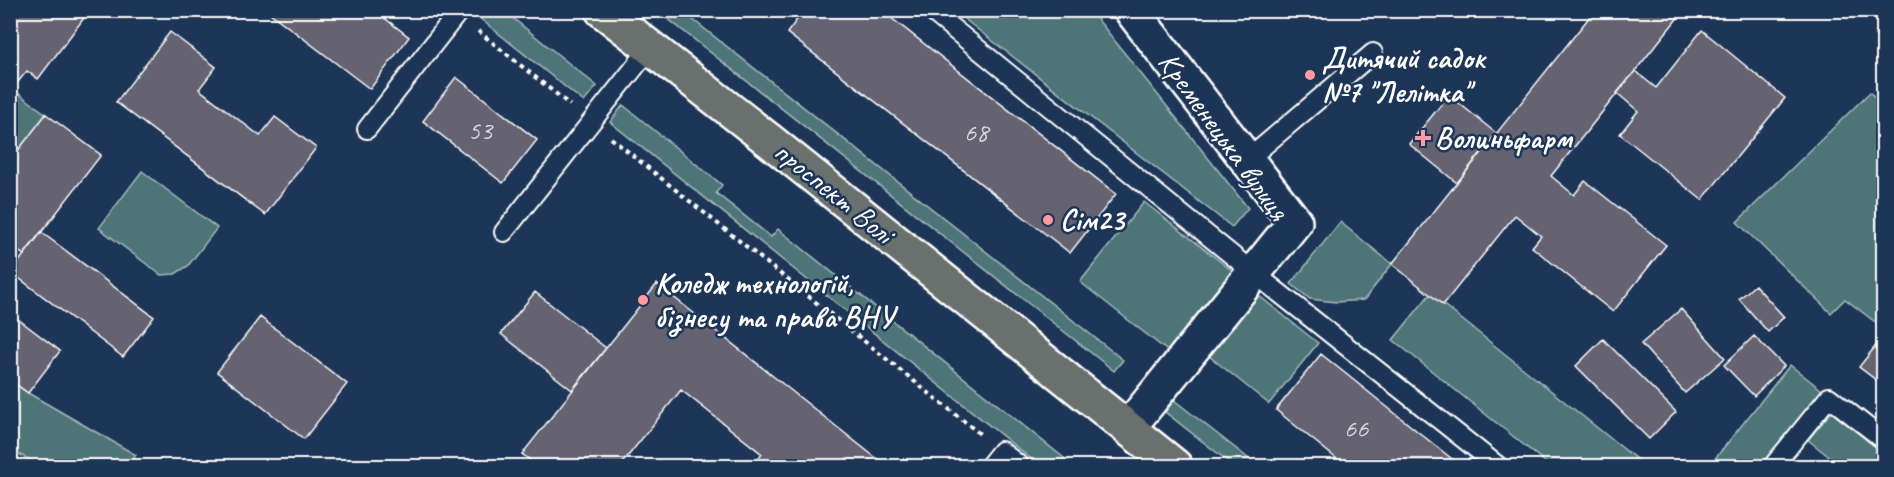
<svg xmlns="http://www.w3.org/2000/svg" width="1894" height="477" font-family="Caveat,sans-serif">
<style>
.green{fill:#4d7478;stroke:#a6babc;stroke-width:1.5}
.building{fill:#656271;stroke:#fff;stroke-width:1.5}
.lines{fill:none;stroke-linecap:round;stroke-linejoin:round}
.service-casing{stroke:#fff;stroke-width:22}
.minor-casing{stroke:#fff;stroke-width:38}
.primary-casing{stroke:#fff;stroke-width:38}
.path{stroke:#fff;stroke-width:4;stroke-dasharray:4.5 4.5;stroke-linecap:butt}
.service{stroke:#1d3557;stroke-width:18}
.minor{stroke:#1d3557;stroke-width:33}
.primary{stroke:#6b706d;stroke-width:33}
.poi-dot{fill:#ff9aa2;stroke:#1d3557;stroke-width:2}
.labels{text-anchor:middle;stroke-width:5;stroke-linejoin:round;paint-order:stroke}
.number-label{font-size:27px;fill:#d8d8dc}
.poi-label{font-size:30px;font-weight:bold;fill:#fff;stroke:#1d3557;text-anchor:start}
.street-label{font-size:30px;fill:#fff;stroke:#1d3557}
</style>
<rect width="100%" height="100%" fill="#1d3557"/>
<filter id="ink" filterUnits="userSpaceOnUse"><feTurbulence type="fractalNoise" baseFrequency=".0167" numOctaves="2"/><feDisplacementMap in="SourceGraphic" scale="12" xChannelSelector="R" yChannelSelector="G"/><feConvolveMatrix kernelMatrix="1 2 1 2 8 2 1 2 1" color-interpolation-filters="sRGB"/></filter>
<g filter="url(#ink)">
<path class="green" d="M483,11H504L597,86L584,102L478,17Z
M658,11H682L1123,360L1114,371Z
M954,11H1091L1248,208L1232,227Z
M10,87L46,114L11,161H10Z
M1870,92L1883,108L1884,174L1881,176L1884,179L1883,328L1845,299L1831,313L1737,222Z
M623,105L722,185L716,193L771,237L778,229L1074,466H1040L610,122Z
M142,171L217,228L188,266L175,274L161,275L99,228Z
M1144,202L1235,273L1170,353L1080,282Z
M1340,222L1392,264L1364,300L1336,302L1310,299L1291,284Z
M1430,294L1645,466H1550L1393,340Z
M1258,295L1318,343L1269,404L1209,356Z
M1790,365L1822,390L1761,466H1709Z
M10,380L28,393L136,455L127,466H41L11,450Z
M1174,400L1258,466H1234L1165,412Z
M1831,412L1883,453V466H1841L1808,440Z"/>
<path class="building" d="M10,10H90L38,79L27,71L17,83L10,78Z
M266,10H374L409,37L370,89Z
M804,10H881L1116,194L1070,253L787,33Z
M1595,10H1684L1551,176L1574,195L1585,181L1666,245L1613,312L1532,247L1541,236L1515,215L1443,305L1392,264Z
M1864,10H1878L1872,17Z
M1702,30L1785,98L1702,200L1620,134L1638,111L1617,93L1635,71L1656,88Z
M170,32L216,67L199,89L260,136L275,117L316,148L265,215L116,102Z
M456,77L537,140L503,183L423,121Z
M1449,95L1497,134L1457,183L1409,144Z
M46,114L101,155L24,255L10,245V161Z
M41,232L154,317L123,357L11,272Z
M657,284L837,427L886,466H753L762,454L681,390L620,466H538L522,454Z
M1755,285L1784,317L1768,332L1739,299Z
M535,292L606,348L572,390L501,334Z
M1681,309L1725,358L1685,393L1641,344Z
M10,313L60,351L28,393L10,380Z
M260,317L347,384L304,439L217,372Z
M1754,336L1784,366L1754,396L1724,365Z
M1603,339L1676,412L1649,439L1576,366Z
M1878,343L1884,347V386L1859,367Z
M1321,354L1437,447L1461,466H1346L1338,460L1276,410Z"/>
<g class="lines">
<g class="service-casing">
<path id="service" d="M930,10L1254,273L1498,466
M367,129L460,10
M1247,160L1373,53
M504,232L650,48
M989,466L1001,451L1020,466
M1773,466L1829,397L1884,440"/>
</g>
<g class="minor-casing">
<path id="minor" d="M1128,428L1295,222L1131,10"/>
</g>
<g class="primary-casing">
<path id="primary" d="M602,10L770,141L1175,466"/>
</g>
<path class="path" d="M478,31L570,105
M611,138L980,434
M10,457L26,466"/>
<use href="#service" class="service"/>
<use href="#minor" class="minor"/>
<use href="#primary" class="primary"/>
</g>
</g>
<g class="poi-dot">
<circle cx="1310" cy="75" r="6"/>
<path d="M1420 129h6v6h6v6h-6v6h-6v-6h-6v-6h6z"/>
<circle cx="1048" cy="220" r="6"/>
<circle cx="643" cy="300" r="6"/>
</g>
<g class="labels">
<g class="number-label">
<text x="480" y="139">53</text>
<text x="976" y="141">68</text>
<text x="1356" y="437">66</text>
</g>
<g class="poi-label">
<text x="1322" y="68">Дитячий садок<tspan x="1322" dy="34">№7 "Лелітка"</tspan></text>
<text x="1435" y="148">Волиньфарм</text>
<text x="1060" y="230">Сім23</text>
<text x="655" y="293">Коледж технологій,<tspan x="655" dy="34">бізнесу та права ВНУ</tspan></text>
</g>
<g class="street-label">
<text transform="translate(1224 136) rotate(54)" y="10">Кременецька вулиця</text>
<text transform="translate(834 192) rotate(39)" y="10">проспект Волі</text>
</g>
</g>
<rect width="1894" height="477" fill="none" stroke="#1d3557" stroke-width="36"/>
<rect x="18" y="18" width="1858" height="441" fill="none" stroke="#fff" stroke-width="2" filter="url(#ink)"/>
</svg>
